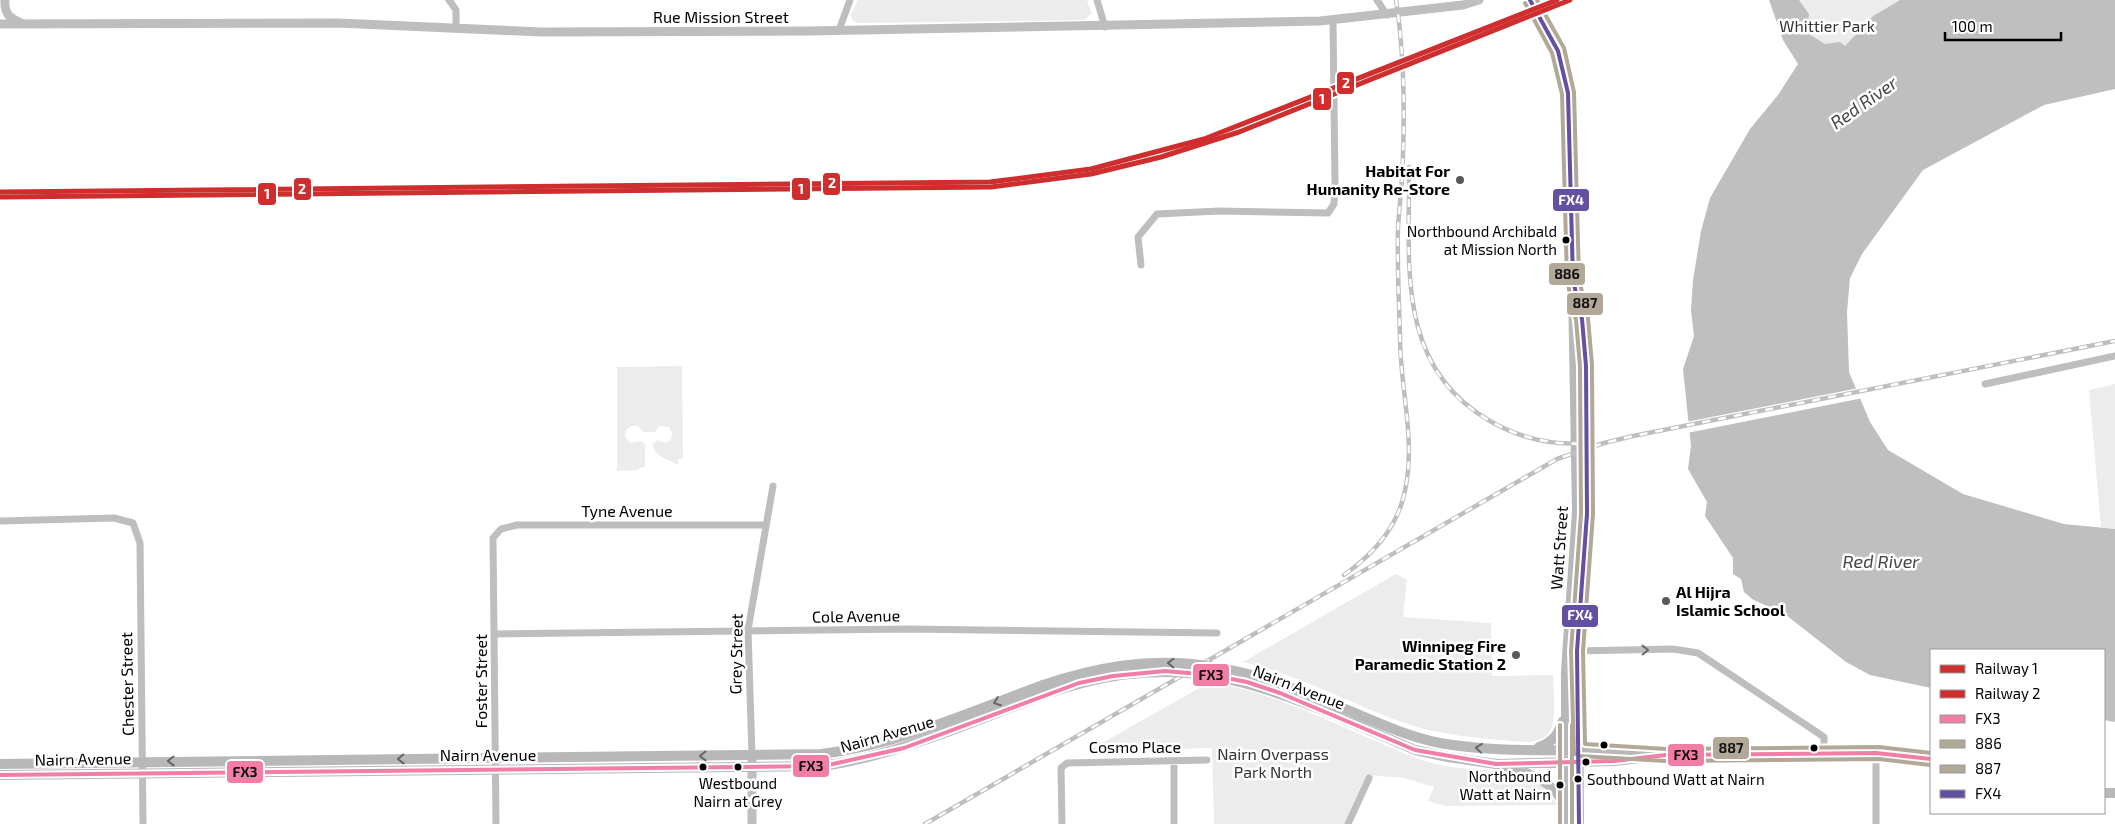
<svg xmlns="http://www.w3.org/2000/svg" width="2115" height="824" font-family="'Exo 2',sans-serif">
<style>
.green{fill:#ececec}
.water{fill:#bfbfbf}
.pier{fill:#fff}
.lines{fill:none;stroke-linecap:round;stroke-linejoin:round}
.minor{stroke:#bebebe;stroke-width:7}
.tertiary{stroke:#bebebe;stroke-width:9}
.secondary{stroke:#b8b8b8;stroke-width:10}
.rail-casing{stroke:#bebebe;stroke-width:4.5}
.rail{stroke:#fff;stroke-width:2.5;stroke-dasharray:8;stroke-linecap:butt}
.secondary-bridge{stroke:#b8b8b8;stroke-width:10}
.bus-1-casing{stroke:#fff;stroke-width:8}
.bus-2-casing{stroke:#fff;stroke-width:8}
.bus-3-casing{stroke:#fff;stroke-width:8}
.bus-4-casing{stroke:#fff;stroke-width:8}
.bus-1{stroke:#f27ea6;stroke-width:4}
.bus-2{stroke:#b2a897;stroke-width:4}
.bus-3{stroke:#b2a897;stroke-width:4}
.bus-4{stroke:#6450a1;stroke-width:4}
.rail-1-casing{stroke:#fff;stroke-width:9}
.rail-2-casing{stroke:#fff;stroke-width:9}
.rail-1{stroke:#cf2e2f;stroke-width:5}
.rail-2{stroke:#cf2e2f;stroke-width:5}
.oneway{stroke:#686868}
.oneway2{stroke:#656565}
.poi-dot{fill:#595959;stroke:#fff;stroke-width:2}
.bus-dot{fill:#000;stroke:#fff;stroke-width:2}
.labels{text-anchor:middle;stroke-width:5;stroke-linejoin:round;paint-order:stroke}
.bus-label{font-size:15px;fill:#000;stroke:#fff;text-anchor:end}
.street-label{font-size:16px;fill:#000;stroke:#fff}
.park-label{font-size:16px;fill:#333;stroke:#fff}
.poi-label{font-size:16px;font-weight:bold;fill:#000;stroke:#fff;text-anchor:end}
.water-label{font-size:18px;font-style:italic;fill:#444;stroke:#fff}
.line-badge{stroke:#fff;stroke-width:2}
.badge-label{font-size:14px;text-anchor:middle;font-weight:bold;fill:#fff}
.pale-badge-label{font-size:14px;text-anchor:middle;font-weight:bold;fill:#111}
</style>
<rect width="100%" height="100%" fill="#fff"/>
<path class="green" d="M858,0H1087L1092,14L1084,20L858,23L852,20L851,14Z
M1787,0H1900L1873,16L1845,46L1815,56Z
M682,366L683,459H678V465L676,464C667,458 654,457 653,445L657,440L665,443L671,440L672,432L669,427L659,426L655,432H643L638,426H631L626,430L625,437L630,443L641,441L645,444V467L639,468V470L617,471V367Z
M2115,384V529L2101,527L2089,390Z
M1396,574L1407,580L1403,617L1491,623L1492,676L1553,675C1553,688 1557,720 1550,731C1540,747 1517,741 1501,740C1465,737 1430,733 1396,720C1345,701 1297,674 1243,662Z
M1210,682C1266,691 1316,715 1368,738C1390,747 1412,758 1436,764C1472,773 1539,765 1557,805L1445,806L1428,801L1434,787L1404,778L1366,775L1344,824H1214L1212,748L1088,751Z"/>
<path class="water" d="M1769,0H1799L1809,14L1807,29L1809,34L1825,44L1840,42L1845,46L1873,16L1900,0H2115V89L2044,105L1923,170L1862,254L1850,278L1847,312L1849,372L1870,422L1888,450L1963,494L2064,524L2115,529V722L2104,720V650H1931V688L1870,675L1846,662L1786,615L1752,599L1744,592L1741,579L1733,574V558L1705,516L1707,502L1688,469L1691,446L1683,369L1694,336L1691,310L1693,280L1701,231L1710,198L1750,129L1778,95L1798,64L1783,40Z"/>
<path class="pier" d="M1859,388L1863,398L1687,433L1686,422Z"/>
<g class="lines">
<path class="minor" d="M449,0L456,10V29
M1097,0L1105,27
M1377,0L1387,15
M839,30L850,0
M1141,265L1138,237L1157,214L1219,211L1328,213L1334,204L1335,183L1333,20
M1985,384L2115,356
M0,521L114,518L133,523L140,543L143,824
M495,634L908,629L1217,633
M1575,651L1673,649L1698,653L1824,737V754
M1876,753V824
M752,755L748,630L773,486
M1174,761V824
M496,824L493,538L501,529L517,525H765
M1062,824L1061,768L1067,763L1207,760
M1348,824L1369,778"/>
<path class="tertiary" d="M5,0C4,13 9,18 21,23
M0,24L338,23L541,32L809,31L1320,21L1463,5L1479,0
M752,824V755"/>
<path class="secondary" d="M1530,0C1556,38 1567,76 1570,121L1577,512L1566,671V824
M1577,296L1582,319L1586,366L1587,514L1578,619L1579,824
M1336,705C1370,719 1404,736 1440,743C1507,755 1575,747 1643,753
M1332,714L1415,750L1448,757L1496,764L1614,761L1666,755L1876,753L1931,759
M1539,747C1553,742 1558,735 1563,721
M0,764L821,754C898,745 970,712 1043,685
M1507,767C1532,774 1553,781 1565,806
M0,775L824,766C901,754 973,722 1046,694
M2104,793H2115"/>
<g class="rail-casing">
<path id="rail" d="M1409,167C1410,262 1394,366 1490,421C1521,439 1557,446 1592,443
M1344,575C1371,556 1396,529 1404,495C1417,442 1400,390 1400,337C1399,300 1397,264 1398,227C1399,211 1401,194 1402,178C1405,119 1405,58 1396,0
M925,824L1557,459L1604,443L1633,436L2115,341"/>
</g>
<use href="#rail" class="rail"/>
<path class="secondary-bridge" d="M1043,685C1157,647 1228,660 1336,705
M1046,694C1157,656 1226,670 1332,714"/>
<g class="bus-1-casing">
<path id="bus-1" d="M0,775L824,766L904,748L1079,683L1113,676L1165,671L1211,675L1247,682L1280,693L1415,750L1496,764L1614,761L1666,755L1876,753L1931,759"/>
</g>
<g class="bus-2-casing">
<path id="bus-2" d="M1525,3L1552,53L1562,94L1567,280L1576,320L1580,366L1581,514L1571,651L1574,753L1579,756L1666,761L1879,759L1930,765
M1560,725V824"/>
</g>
<g class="bus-3-casing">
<path id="bus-3" d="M1537,0L1564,48L1574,92L1579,279L1588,318L1592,365L1593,514L1583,651L1585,744L1666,749L1879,747L1931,753
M1572,725V824"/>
</g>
<g class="bus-4-casing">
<path id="bus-4" d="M1530,0L1558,51L1568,93L1573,280L1582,319L1586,366L1587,514L1577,651L1579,824"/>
</g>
<use href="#bus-1" class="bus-1"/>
<use href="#bus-2" class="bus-2"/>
<use href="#bus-3" class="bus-3"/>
<use href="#bus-4" class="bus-4"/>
<g class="rail-1-casing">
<path id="rail-1" d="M0,197L991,187L1091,174L1161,157L1239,132L1570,0"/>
</g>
<g class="rail-2-casing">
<path id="rail-2" d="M0,192L990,182L1091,169L1204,139L1557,0"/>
</g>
<use href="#rail-1" class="rail-1"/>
<use href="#rail-2" class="rail-2"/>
</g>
<defs><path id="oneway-chevron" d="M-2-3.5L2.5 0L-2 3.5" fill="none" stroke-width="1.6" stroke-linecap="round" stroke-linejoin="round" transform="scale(1.25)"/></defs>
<use class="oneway" href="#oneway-chevron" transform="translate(1645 650) rotate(-1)"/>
<g class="oneway2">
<use href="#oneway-chevron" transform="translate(1171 663) rotate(-178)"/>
<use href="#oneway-chevron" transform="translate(997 702) rotate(159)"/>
<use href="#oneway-chevron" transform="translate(1479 748) rotate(-174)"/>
<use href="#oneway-chevron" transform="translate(703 756) rotate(179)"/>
<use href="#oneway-chevron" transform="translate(401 759) rotate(179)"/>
<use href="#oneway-chevron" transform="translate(171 761) rotate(179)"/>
</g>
<g class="poi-dot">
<circle cx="1460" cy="180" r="5"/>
<circle cx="1666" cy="601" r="5"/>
<circle cx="1516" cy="655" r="5"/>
</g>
<g class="bus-dot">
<circle cx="1566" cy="240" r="4.5"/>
<circle cx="1604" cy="745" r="4.5"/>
<circle cx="1814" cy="748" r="4.5"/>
<circle cx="1586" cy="762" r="4.5"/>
<circle cx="703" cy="767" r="4.5"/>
<circle cx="738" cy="767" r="4.5"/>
<circle cx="1578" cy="779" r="4.5"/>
<circle cx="1560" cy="785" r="4.5"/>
</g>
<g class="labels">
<g class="bus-label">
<text x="1557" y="237">Northbound Archibald<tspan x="1557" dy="18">at Mission North</tspan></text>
<text x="1551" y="782">Northbound<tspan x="1551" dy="18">Watt at Nairn</tspan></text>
<text x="1587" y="785" text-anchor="start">Southbound Watt at Nairn</text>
<text x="738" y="789" text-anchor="middle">Westbound<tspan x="738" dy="18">Nairn at Grey</tspan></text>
</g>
<g class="street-label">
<text x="721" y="23">Rue Mission Street</text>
<text x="627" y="517">Tyne Avenue</text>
<text transform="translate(1559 548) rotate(-86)" y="6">Watt Street</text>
<text transform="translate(856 616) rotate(-1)" y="6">Cole Avenue</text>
<text transform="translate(736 654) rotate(-89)" y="6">Grey Street</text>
<text transform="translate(481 681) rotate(-90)" y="6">Foster Street</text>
<text transform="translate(127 684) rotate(-91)" y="6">Chester Street</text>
<text transform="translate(1299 687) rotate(21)" y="6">Nairn Avenue</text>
<text transform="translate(887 734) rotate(-16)" y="6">Nairn Avenue</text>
<text x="1135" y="753">Cosmo Place</text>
<text x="488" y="761">Nairn Avenue</text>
<text transform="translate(83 759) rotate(-1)" y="6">Nairn Avenue</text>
</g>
<g class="park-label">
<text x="1827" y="32">Whittier Park</text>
<text x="1273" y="760">Nairn Overpass<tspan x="1273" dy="18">Park North</tspan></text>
</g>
<g class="poi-label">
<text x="1450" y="177">Habitat For<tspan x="1450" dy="18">Humanity Re-Store</tspan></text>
<text x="1676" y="598" text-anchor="start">Al Hijra<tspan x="1676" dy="18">Islamic School</tspan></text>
<text x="1506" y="652">Winnipeg Fire<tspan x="1506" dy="18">Paramedic Station 2</tspan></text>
</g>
<g class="water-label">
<text transform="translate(1864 103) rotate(-35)" y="6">Red River</text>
<text x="1881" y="568">Red River</text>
</g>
</g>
<g class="line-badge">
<rect x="1336" y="71" width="19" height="24" rx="5" fill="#cf2e2f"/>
<rect x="1312" y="87" width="20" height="24" rx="5" fill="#cf2e2f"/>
<rect x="822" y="172" width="19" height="24" rx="5" fill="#cf2e2f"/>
<rect x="791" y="177" width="20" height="24" rx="5" fill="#cf2e2f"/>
<rect x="293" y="177" width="19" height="24" rx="5" fill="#cf2e2f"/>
<rect x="257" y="182" width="20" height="24" rx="5" fill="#cf2e2f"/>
<rect x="1552" y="188" width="38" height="24" rx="5" fill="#6450a1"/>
<rect x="1548" y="262" width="38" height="24" rx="5" fill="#b2a897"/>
<rect x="1566" y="292" width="38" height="24" rx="5" fill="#b2a897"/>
<rect x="1561" y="604" width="38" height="24" rx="5" fill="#6450a1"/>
<rect x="1192" y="663" width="38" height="24" rx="5" fill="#f27ea6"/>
<rect x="1712" y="736" width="38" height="24" rx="5" fill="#b2a897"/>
<rect x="1667" y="743" width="38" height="24" rx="5" fill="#f27ea6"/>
<rect x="792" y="754" width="38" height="24" rx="5" fill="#f27ea6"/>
<rect x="226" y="760" width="38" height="24" rx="5" fill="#f27ea6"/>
</g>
<g class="badge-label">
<text x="1346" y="88">2</text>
<text x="1322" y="104">1</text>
<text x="832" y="188">2</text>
<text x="801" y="194">1</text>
<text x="302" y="194">2</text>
<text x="267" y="199">1</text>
<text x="1571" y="205">FX4</text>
<text x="1580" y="620">FX4</text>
</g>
<g class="pale-badge-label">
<text x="1567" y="279">886</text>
<text x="1585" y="308">887</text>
<text x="1211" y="680">FX3</text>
<text x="1731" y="753">887</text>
<text x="1686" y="760">FX3</text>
<text x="811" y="771">FX3</text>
<text x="245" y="777">FX3</text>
</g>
<rect x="1930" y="649" width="175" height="165" fill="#ffffff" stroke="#999999"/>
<rect x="1940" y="665" width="25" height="8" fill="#cf2e2f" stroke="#999999"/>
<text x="1975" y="674" font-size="15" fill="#000000">Railway 1</text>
<rect x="1940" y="690" width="25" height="8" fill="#cf2e2f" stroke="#999999"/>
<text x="1975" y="699" font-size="15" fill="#000000">Railway 2</text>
<rect x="1940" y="715" width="25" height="8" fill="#f27ea6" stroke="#999999"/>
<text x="1975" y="724" font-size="15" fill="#000000">FX3</text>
<rect x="1940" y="740" width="25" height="8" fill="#b2a897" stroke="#999999"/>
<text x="1975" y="749" font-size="15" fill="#000000">886</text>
<rect x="1940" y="765" width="25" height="8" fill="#b2a897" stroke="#999999"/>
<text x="1975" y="774" font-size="15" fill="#000000">887</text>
<rect x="1940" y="790" width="25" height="8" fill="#6450a1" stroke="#999999"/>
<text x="1975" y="799" font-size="15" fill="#000000">FX4</text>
<path d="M1945 32v8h116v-8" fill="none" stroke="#000000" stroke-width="2.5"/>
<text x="1952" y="32" font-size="15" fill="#000000" stroke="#ffffff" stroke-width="4" paint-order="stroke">100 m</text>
</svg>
